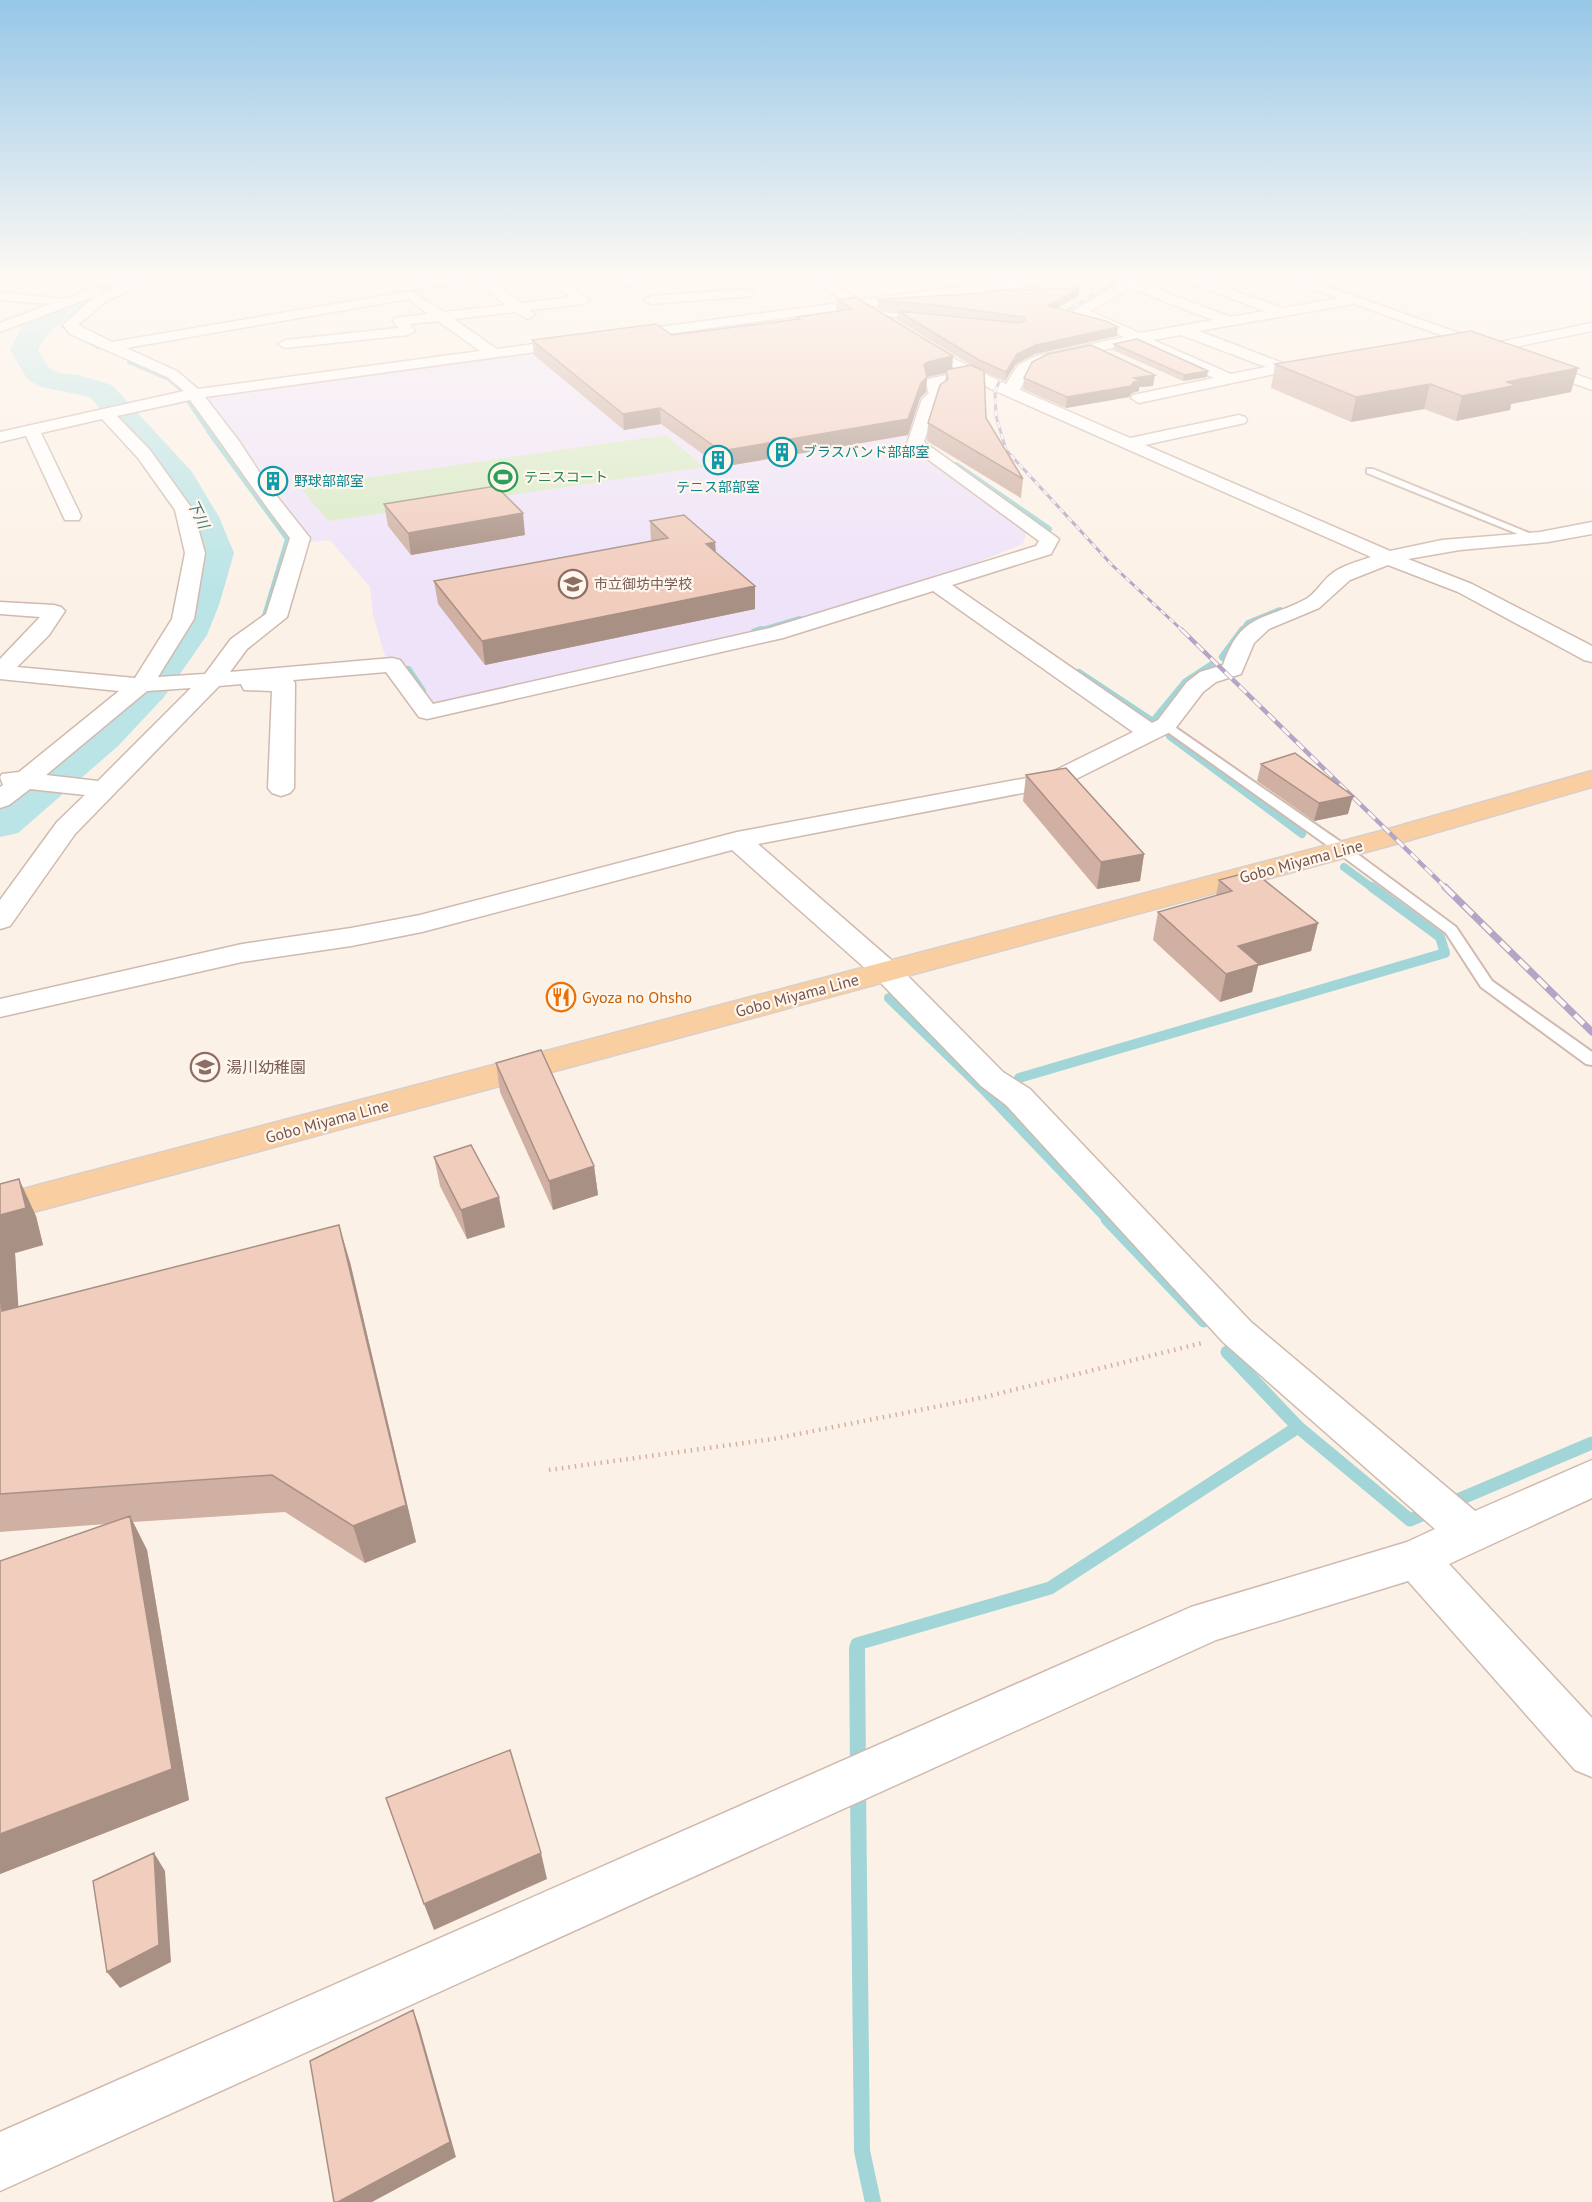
<svg xmlns="http://www.w3.org/2000/svg" width="1592" height="2202" font-family="'PT Sans','Noto Sans JP',sans-serif">
<style>
.education{fill:#eee3f9}
.green{fill:#d8eac5}
.lines{fill:none;stroke-linecap:round;stroke-linejoin:round}
.stream-far5{stroke:#a1d5d7;stroke-width:4.5}
.stream-far4{stroke:#a1d5d7;stroke-width:6}
.stream-far3{stroke:#a1d5d7;stroke-width:8}
.stream-far2{stroke:#a1d5d7;stroke-width:10}
.stream-far1{stroke:#a1d5d7;stroke-width:13}
.stream{stroke:#a1d5d7;stroke-width:16}
.river{fill:#bbe4e6;fill-rule:evenodd}
.lane-casing{stroke:#d0baaf;stroke-width:4}
.street-casing{stroke:#d0baaf;stroke-width:3}
.secondary-casing{stroke:#d3b9ad;stroke-width:3}
.primary-casing{stroke:#d8cfcd;stroke-width:3}
.path{stroke:#d6b0a1;stroke-width:4.5;stroke-dasharray:1.5 5;stroke-linecap:butt}
.lane{fill:#fff;fill-rule:evenodd}
.street{fill:#fff;fill-rule:evenodd}
.secondary{fill:#fff;fill-rule:evenodd}
.primary{fill:#f9cea0;fill-rule:evenodd}
.rail-far2-casing{stroke:#b3a5c6;stroke-width:3}
.rail-far1-casing{stroke:#b3a5c6;stroke-width:4.5}
.rail-casing{stroke:#b3a5c6;stroke-width:7}
.rail-far2{stroke:#fff6ed;stroke-width:2;stroke-dasharray:6;stroke-linecap:butt}
.rail-far1{stroke:#fff6ed;stroke-width:3;stroke-dasharray:10;stroke-linecap:butt}
.rail{stroke:#fff6ed;stroke-width:4.5;stroke-dasharray:13;stroke-linecap:butt}
.wall{fill:#cfb0a3;fill-rule:evenodd}
.shaded-wall{fill:#a99085}
.building{fill:#f1cdbe;stroke:#a99085;stroke-width:1.5}
.labels{text-anchor:middle;stroke-width:4.5;stroke-linejoin:round;paint-order:stroke}
.far-culture-label{font-size:14px;fill:#0d838f;stroke:#fff6ed;text-anchor:start}
.far-leisure-label{font-size:14px;fill:#27864d;stroke:#fff6ed;text-anchor:start}
.far-education-label{font-size:14px;fill:#785e54;stroke:#fff6ed;text-anchor:start}
.far-water-label{font-size:15px;font-style:italic;fill:#3f787a;stroke:#fff6ed}
.street-label{font-size:16px;fill:#75554b;stroke:#fff6ed}
.food-label{font-size:16px;fill:#c56008;stroke:#fff6ed;text-anchor:start}
.education-label{font-size:16px;fill:#785e54;stroke:#fff6ed;text-anchor:start}
</style>
<rect width="100%" height="100%" fill="#fcf1e6"/>
<path class="education" d="M834,316L945,376L918,422L911,427V438L903,440L1026,533L1023,544L930,581L773,630L429,708L386,659L373,615L370,587L330,540L311,542L302,533L204,396L745,324L776,323L781,319Z"/>
<path class="green" d="M666,435L704,467L328,521L300,487Z"/>
<g class="lines">
<path class="stream-far5" d="M63,326L98,347
M129,362L169,379L182,390
M189,402L210,433"/>
<path class="stream-far4" d="M209,431L288,539L264,619L258,623
M956,465L1049,529
M756,632L800,619
M1242,632L1248,623L1280,610"/>
<path class="stream-far3" d="M755,632L761,630
M1223,657L1243,630
M408,670L422,691
M1079,673L1153,722L1186,682L1212,665
M1170,736L1302,834
M1344,867L1374,889"/>
<path class="stream-far2" d="M889,998L986,1092L1109,1221
M1019,1078L1445,953L1440,937L1372,887"/>
<path class="stream-far1" d="M1107,1219L1204,1321
M1227,1352L1298,1427
M1448,1504L1592,1443
M857,1650V1644L1050,1588L1298,1427L1410,1520L1431,1511"/>
<path class="stream" d="M857,1648L858,1768
M858,1789L862,2151L873,2202"/>
<path class="river" d="M118,277H154L151,282C114,297 55,312 38,350L49,368L59,373L79,375L112,385L192,472L219,517L234,553L219,605L207,635L164,697L118,746L18,833L0,837V797L85,726L133,679L152,656L175,615L196,553L183,517L165,483L90,397L42,387L28,380L10,350L23,325L65,298Z"/>
<g class="lane-casing">
<path id="lane" d="M875,312L919,315L922,317L919,319L873,315Z
M1367,469H1373L1541,538L1533,540L1367,473Z
M1166,721L1348,847L1456,927L1492,981L1592,1052V1065L1586,1064L1481,987L1446,933L1338,853L1162,728V722Z"/>
</g>
<g class="street-casing">
<path id="street" d="M143,277L157,279L106,301L78,325L112,342L411,291L444,312L506,305L476,282L400,291L393,287L400,283L449,277H493L490,280L521,303L570,297L544,277H559L590,300L583,304L530,310L535,315L528,319L515,312L454,319L497,349L846,302L807,277H823L873,308L866,312L857,308L205,397L239,441L267,484L310,538L287,617L247,649L230,672L392,658L400,660L433,704L770,628L1036,546L1039,541L907,444L922,399L929,393L925,382L928,379L960,372L946,362L953,358L1006,384L1018,365L1036,356L1124,337L1073,311L1129,277H1145L1139,282L1230,317L1265,311L1175,277H1195L1283,308L1352,296L1359,300L1352,304L1199,331L1288,365L1291,368L1288,371L1139,403L1131,398L1133,395L1214,378L1136,343L1046,362L1029,371L1020,390L1130,438L1239,415L1245,417L1247,420L1245,423L1145,445L1390,551L1442,540L1540,532L1592,522V534L1548,542L1460,550L1408,559L1472,584L1592,646V662L1584,660L1458,592L1388,565L1350,580L1319,608L1269,629L1254,643L1241,674L1216,682L1203,692L1174,730L1064,785L758,844L897,965L1003,1072L1030,1089L1251,1322L1475,1511L1592,1460V1498L1449,1564L1592,1718V1777L1575,1770L1408,1581L1216,1640L0,2191V2132L1191,1607L1407,1542L1435,1529L1223,1342L1006,1105L981,1086L875,977L732,850L422,932L351,946L242,962L0,1017V999L242,944L351,928L420,915L737,832L1048,774L1133,732L933,591L783,638L427,719L419,717L386,672L293,680L295,683L294,788L290,793L281,796L272,793L268,788L272,691L244,690L241,684L219,686L75,834L10,926L0,929V900L57,822L85,795L30,789L9,805L0,808V787L3,785L0,777L2,774L19,772L119,691L0,679V659L40,617L0,614V602L54,605L61,607L65,611L49,635L17,667L135,678L172,619L185,553L175,510L138,458L102,419L41,433L81,516L79,520H65L63,516L26,436L0,442V432L184,391L167,377L70,334L63,325L95,296L0,332V323L50,304L0,300V292L64,299L97,287L102,288V293ZM1130,288L1213,320L1140,333L1090,311ZM409,299L428,314L395,318L393,321L398,328L285,340L278,344L285,348L408,335L415,331L410,324L438,321L480,351L198,389L177,371L126,348ZM1181,335L1266,367L1231,374L1153,340ZM972,379L991,389L1371,557C1356,562 1340,566 1329,576C1321,583 1315,594 1306,599C1265,621 1241,612 1223,665L1200,672L1187,682L1158,720L1152,723L952,585L1051,554L1059,539L924,442L937,401L945,394L942,385ZM190,400C224,445 255,493 290,538L266,614L231,639L205,674L158,677L194,619L205,553L193,510L150,450L117,416ZM191,688L98,781L46,775L147,691Z
M622,277H635L639,284L637,287H627Z
M748,289L755,293L753,296L651,304L644,300L651,296Z"/>
</g>
<g class="secondary-casing">
<path id="secondary" d="M1033,277H1072L1066,281L860,308L853,304L860,300Z
M1280,277H1300L1490,344L1592,323V331L1505,349L1592,380V390Z"/>
</g>
<g class="primary-casing">
<path id="primary" d="M1592,771V787L1403,842L0,1221V1195L1385,830Z"/>
</g>
<path class="path" d="M549,1470L773,1439L985,1397L1202,1343"/>
<use href="#lane" class="lane"/>
<use href="#street" class="street"/>
<use href="#secondary" class="secondary"/>
<use href="#primary" class="primary"/>
<g class="rail-far2-casing">
<path id="rail-far2" d="M1053,319L1123,277
M1007,365L995,391L996,416L1006,450L1112,565L1184,632"/>
</g>
<g class="rail-far1-casing">
<path id="rail-far1" d="M1182,630L1447,889"/>
</g>
<g class="rail-casing">
<path id="rail" d="M1445,887L1592,1032"/>
</g>
<use href="#rail-far2" class="rail-far2"/>
<use href="#rail-far1" class="rail-far1"/>
<use href="#rail" class="rail"/>
</g>
<path class="wall" d="M1079,288L1078,296L1058,308L1117,336L1035,354L1016,364L1005,381L984,372L986,418L1023,479L1021,498L927,441L928,423L945,381L946,373L927,377L926,392L920,398L908,435L721,467L661,424L624,430L534,355L532,340L672,335L797,319V317L836,311L837,300L952,369L971,365L897,320L898,311L882,310L878,308V299L986,293V291ZM910,312L934,314L958,317Z
M1114,344L1207,377L1183,381L1113,350Z
M1275,364L1571,392L1511,404L1510,410L1456,421L1424,409L1351,422L1271,388Z
M1024,378L1153,386L1139,387V391L1132,393L1129,397L1066,408L1023,389Z
M384,504L525,535L411,555L388,526Z
M650,521L715,542L716,552L755,609L485,665L438,604L434,581L651,541Z
M1261,764L1348,814L1314,821L1257,781Z
M1026,775L1144,854L1140,881L1097,889L1023,801Z
M1219,880L1318,923L1311,951L1258,966L1252,992L1220,1002L1153,940L1158,912L1216,896Z
M496,1063L594,1166L598,1195L553,1210L500,1092Z
M434,1157L505,1227L467,1239L440,1186Z
M0,1184L36,1216L43,1245L15,1253L18,1307L350,1262L416,1542L365,1563L285,1512L133,1522L147,1550L189,1800L0,1874V1561L106,1524L0,1532Z"/>
<path class="shaded-wall" d="M1079,288L1078,296L1047,314L1048,306Z
M1118,327L1117,336L1035,354L1016,364L1005,381L1006,372L1017,354L1036,345Z
M953,356L952,371L946,370V373L927,377L926,392L920,398L908,435L721,467V451L924,365L928,362Z
M1578,368L1571,392L1511,404L1510,410L1456,421L1462,396L1506,382Z
M1208,371L1207,377L1183,381L1184,375Z
M1155,375L1153,386L1139,387V391L1132,393L1129,397L1066,408L1067,397L1134,378Z
M1430,384L1424,409L1351,422L1356,397Z
M660,408L661,424L624,430L623,414Z
M523,513L525,535L411,555L408,533Z
M715,542L716,565L706,544Z
M755,586V609L485,665L482,641Z
M1353,796L1348,814L1314,821L1319,803Z
M1144,854L1140,881L1097,889L1101,862Z
M1318,923L1311,951L1258,966L1252,992L1220,1002L1226,974L1238,946Z
M594,1166L598,1195L553,1210L549,1181Z
M19,1179L36,1216L43,1245L15,1253L21,1349L2,1311L0,1271V1215Z
M499,1197L505,1227L467,1239L461,1210Z
M339,1225L350,1262L416,1542L365,1563L353,1526Z
M130,1516L147,1550L189,1800L0,1874V1834Z
M154,1853L165,1871L171,1962L120,1988L107,1972Z
M541,1853L547,1879L434,1930L424,1904Z
M413,2010L419,2026L456,2157L372,2202H338Z"/>
<path class="building" d="M1079,288L1048,306L1106,321L1118,327L1036,345L1017,354L1006,372L979,360L898,311L1020,323L1026,320L1024,317L935,305L882,301L878,299L989,293L986,291Z
M855,297L953,356L928,362L924,365L927,377L921,383L908,419L721,451L660,408L623,414L532,340L656,324L672,335L800,319L797,317L853,309L837,300Z
M1471,331L1578,368L1506,382L1517,385L1462,396L1430,384L1356,397L1275,364Z
M1137,339L1208,371L1184,375L1114,344Z
M1091,345L1155,375L1134,378L1140,381L1134,382L1131,386L1067,397L1024,378L1032,362L1048,354Z
M971,365L984,371L986,418L1023,479L928,423L940,385L948,379L946,370Z
M496,486L523,513L408,533L384,504Z
M684,515L715,542L706,544L755,586L482,641L434,581L668,538L650,521Z
M1295,753L1353,796L1319,803L1261,764Z
M1066,768L1144,854L1101,862L1026,775Z
M1253,871L1318,923L1238,946L1259,964L1226,974L1158,912L1232,891L1219,880Z
M541,1050L594,1166L549,1181L496,1063Z
M471,1145L499,1197L461,1210L434,1157Z
M19,1179L26,1208L0,1215V1184Z
M339,1225L406,1505L353,1526L272,1475L0,1494V1271L2,1311Z
M130,1516L172,1769L0,1834V1561Z
M510,1750L541,1853L424,1904L386,1798Z
M154,1853L159,1945L107,1972L93,1881Z
M413,2010L450,2142L338,2202H334L310,2061Z"/>
<linearGradient id="sky" x2="0" y2="1"><stop stop-color="#96c7e7"/><stop offset="0.47" stop-color="#fef9f4"/><stop offset="1" stop-color="#fef9f4" stop-opacity="0"/></linearGradient>
<rect width="1592" height="586" fill="url(#sky)"/>
<defs>
<g id="building-ring" transform="scale(1.5)"><circle r="9.5" fill="#fff6ed" stroke="#0f9aa8" stroke-width="1.5"/><path d="M-4-6H4V6H1V3H-1V6H-4ZM-2.5-4.3h1.7v1.8h-1.7ZM.8-4.3h1.7v1.8H.8ZM-2.5-1h1.7V.8h-1.7ZM.8-1h1.7V.8H.8Z" fill="#0f9aa8"/></g>
<g id="stadium-ring" transform="scale(1.5)"><circle r="9.5" fill="#fff6ed" stroke="#2e9e5b" stroke-width="1.5"/><path d="M0-5a6.5 5 0 1 0 0 10a6.5 5 0 1 0 0-10ZM-3.5-1.8h7v3.6h-7Z" fill="#2e9e5b"/></g>
<g id="school-ring" transform="scale(1.5)"><circle r="9.5" fill="#fff6ed" stroke="#8d6e63" stroke-width="1.5"/><path d="M0-5L7-2L0 1L-7-2ZM-4 1L0 2.5L4 1V4Q0 6-4 4Z" fill="#8d6e63"/></g>
<g id="restaurant-ring" transform="scale(1.5)"><circle r="9.5" fill="#fff6ed" stroke="#e8710a" stroke-width="1.5"/><path d="M-5-6h1v4h1v-4h1v4h1v-4h1v5L-1.5 .5V6h-2V.5L-5-1ZM5-6V6H3V1.5H1.5Q1.5-4 5-6Z" fill="#e8710a"/></g>
</defs>
<g fill-rule="evenodd">
<use href="#building-ring" x="782" y="452"/>
<use href="#building-ring" x="718" y="460"/>
<use href="#stadium-ring" x="503" y="477"/>
<use href="#building-ring" x="273" y="481"/>
<use href="#school-ring" x="573" y="584"/>
<use href="#restaurant-ring" x="561" y="997"/>
<use href="#school-ring" x="205" y="1067"/>
</g>
<g class="labels">
<g class="far-culture-label">
<text x="803" y="457">ブラスバンド部部室</text>
<text x="294" y="486">野球部部室</text>
<text x="718" y="492" text-anchor="middle">テニス部部室</text>
</g>
<g class="far-leisure-label">
<text x="524" y="482">テニスコート</text>
</g>
<g class="far-education-label">
<text x="594" y="589">市立御坊中学校</text>
</g>
<g class="far-water-label">
<text transform="translate(198 514) rotate(64)" y="5">下川</text>
</g>
<g class="street-label">
<text transform="translate(1301 861) rotate(-15)" y="6">Gobo Miyama Line</text>
<text transform="translate(797 995) rotate(-15)" y="6">Gobo Miyama Line</text>
<text transform="translate(327 1121) rotate(-15)" y="6">Gobo Miyama Line</text>
</g>
<g class="food-label">
<text x="582" y="1003">Gyoza no Ohsho</text>
</g>
<g class="education-label">
<text x="226" y="1073">湯川幼稚園</text>
</g>
</g>
</svg>
